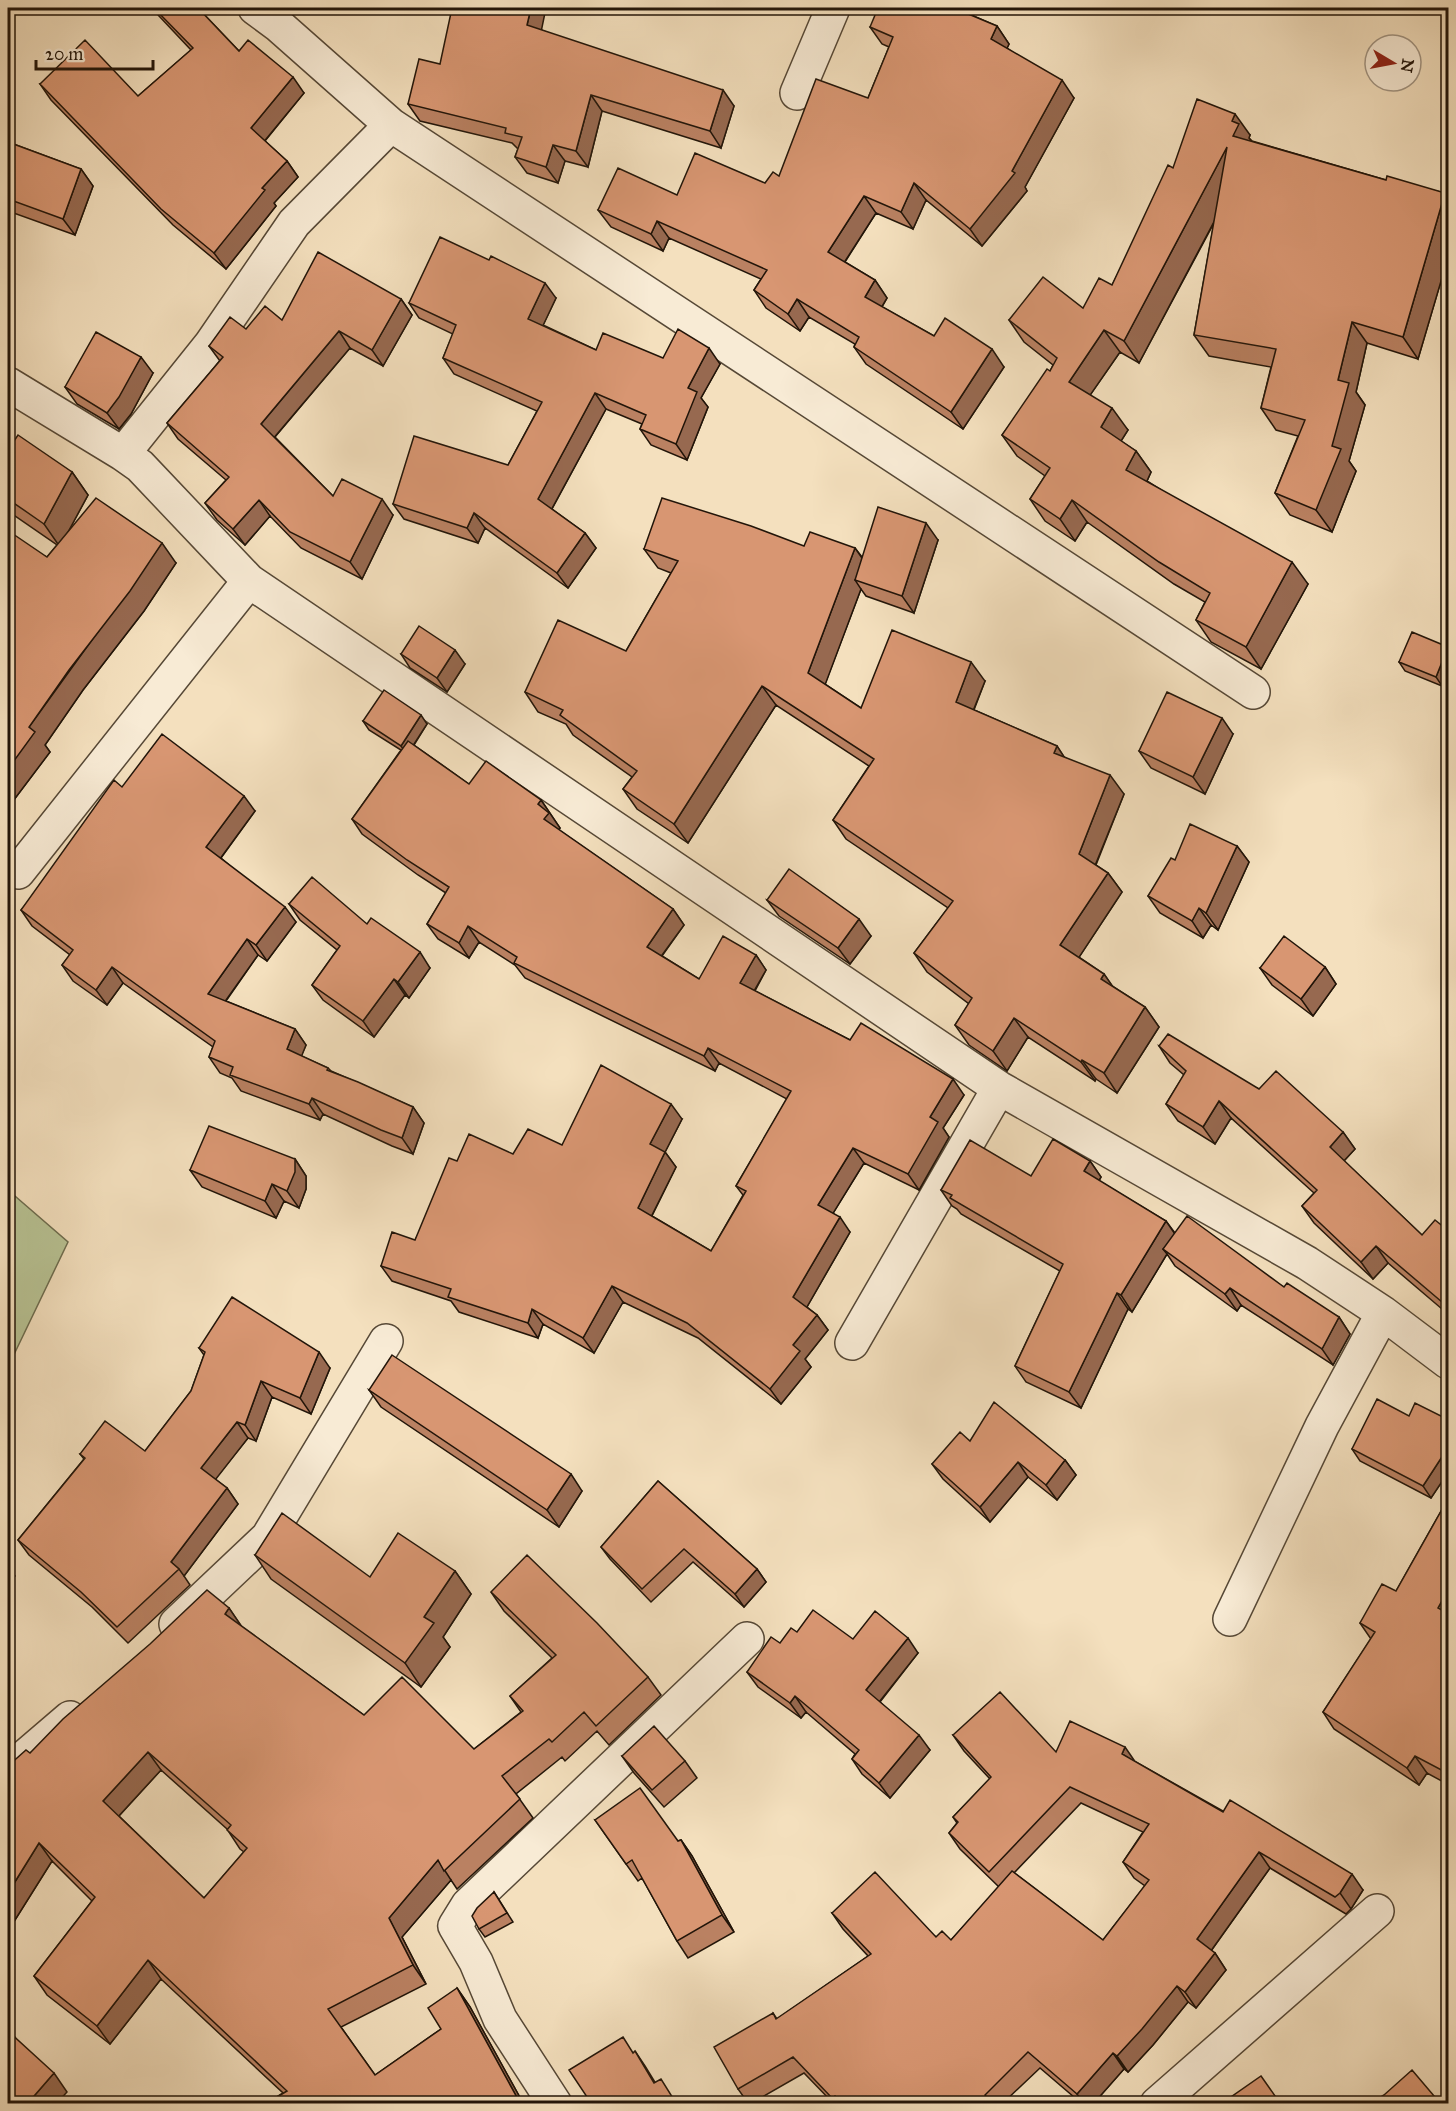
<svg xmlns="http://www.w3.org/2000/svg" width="1456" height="2111" font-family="'IM FELL Great Primer',serif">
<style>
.green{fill:#b8c394;stroke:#6d6c4e;stroke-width:1.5}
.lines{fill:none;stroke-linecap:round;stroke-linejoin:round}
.minor-casing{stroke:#564836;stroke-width:36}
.minor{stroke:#f8ebd5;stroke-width:33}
.wall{fill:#ba8162;stroke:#221509;stroke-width:1.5;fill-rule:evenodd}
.shaded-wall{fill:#976950;stroke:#221509;stroke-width:1.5}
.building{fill:#d89672;stroke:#221509;stroke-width:1.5;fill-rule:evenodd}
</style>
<rect width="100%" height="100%" fill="#f4e0be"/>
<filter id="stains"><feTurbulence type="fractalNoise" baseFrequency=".00333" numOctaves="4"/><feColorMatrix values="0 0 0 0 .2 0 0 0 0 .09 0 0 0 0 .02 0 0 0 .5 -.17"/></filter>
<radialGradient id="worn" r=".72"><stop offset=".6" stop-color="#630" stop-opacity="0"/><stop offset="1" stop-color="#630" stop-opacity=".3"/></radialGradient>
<path class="green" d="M8,1190L68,1242L8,1367Z"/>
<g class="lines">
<g class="minor-casing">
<path id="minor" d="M255,8L278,25L391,125L1253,692
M797,93L833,8
M8,384L123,454L140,466L249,581L999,1088L1307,1263L1383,1313L1448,1362
M123,454L211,344L294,223L391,125
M18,872L249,581
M852,1343L999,1088
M1230,1619L1322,1426L1383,1313
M176,1624L268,1537L386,1341
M8,1771L70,1718
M555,2104L500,2019L476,1962L455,1926L468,1905L747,1639
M1157,2104L1377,1911"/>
</g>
<use href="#minor" class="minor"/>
</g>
<path class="wall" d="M152,8H198L239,51L304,93L265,141L287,161L298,177L274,203L276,206L226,269L173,225L51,100L40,84L138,96L191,50L159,16Z
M962,11L997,26L1009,44L1007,48L1074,98L1025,187L1027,191L982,246L926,200L913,229L876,213L845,262L875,280L887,298L882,307L934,336L1004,367L963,429L866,364L854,347L855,344L809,317L800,331L766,308L754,290L761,279L669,238L663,251L611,227L598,210L677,195L765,183L779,176L868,98L889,47L882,44L870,27Z
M541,30L734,106L721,148L602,111L588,167L565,161L558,183L527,173L515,157L518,149L512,143L420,121L408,104L440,64Z
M1250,135L1249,138L1252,141L1386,180L1445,193L1449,198V254L1418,359L1367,343L1356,392L1365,405L1349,461L1356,471L1332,532L1290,515L1275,493L1298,436L1276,430L1261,408L1271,367L1209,356L1194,335L1214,223L1139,363L1120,352L1090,395L1128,430L1121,441L1136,451L1151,472L1147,481L1308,584L1261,669L1211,642L1196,620L1205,602L1174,584L1087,522L1075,541L1045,521L1030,499L1045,476L1017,456L1002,435L1050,371L1053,365L1024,342L1009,320L1083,308L1112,285L1173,168Z
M8,142L81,169L93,186L75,235L8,211Z
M556,298L543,325L596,350L663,358L720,364L701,398L708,407L687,460L651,445L640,429L642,424L606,409L552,509L585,533L596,548L568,588L485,528L478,543L404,519L393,504L508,465L537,411L454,374L443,358L453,334L419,318L409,303Z
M401,299L412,315L383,366L350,348L275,437L333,496L393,515L362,579L301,548L270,516L245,545L217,520L205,503L226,480L178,439L167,423L220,361L209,346L246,329L282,320Z
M153,373L131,414L119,429L77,404L65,387Z
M8,450L72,472L88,495L68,532L176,563L144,611L83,690L45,745L50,752L10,805L8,803V542L47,557L57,545L8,511Z
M938,540L914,613L866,596L861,589L825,684L861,708L985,681L974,710L1057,746L1064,757L1124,794L1096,865L1108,873L1122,892L1079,957L1104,974L1112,986L1145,1007L1159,1027L1117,1093L1096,1079L1095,1081L1028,1037L1007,1071L969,1045L955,1025L969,1004L927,972L914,953L948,908L846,839L833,820L869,766L776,705L688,843L637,809L623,789L632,777L573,735L566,724L538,712L525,692L626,651L671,573L658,568L644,549L804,546L855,548L862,557Z
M1448,647L1449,648V669L1442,686L1405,671L1399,662Z
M401,654L465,664L447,692L410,668Z
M363,721L427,724L414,745L469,784L541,800L560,828L559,830L673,909L684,925L662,956L699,979L756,955L766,970L755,991L850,1040L964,1095L943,1128L949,1137L919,1190L864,1163L833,1213L850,1232L807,1307L817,1315L828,1330L805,1359L811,1367L781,1404L698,1338L623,1302L594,1353L543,1324L538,1338L459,1312L451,1301L392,1281L381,1266L415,1240L457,1161L513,1154L562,1145L682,1119L665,1152L676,1167L652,1216L711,1251L743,1195L736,1186L787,1099L719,1063L715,1071L525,978L515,965L479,942L469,958L438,939L427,924L446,893L418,875L362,834L352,819L401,750L369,730Z
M1233,734L1205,794L1151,768L1139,751Z
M122,787L255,811L221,858L296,922L267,961L258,955L226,1001L295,1029L306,1045L301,1056L328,1068L331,1071L413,1107L424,1123L413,1154L392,1146L323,1114L320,1120L241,1091L232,1078L220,1073L209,1057L213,1047L123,983L107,1005L73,981L62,965L70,955L32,926L21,910Z
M1237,846L1249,862L1218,930L1211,925L1203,938L1160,913L1148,896L1175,860Z
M767,900L871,936L850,964L779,916Z
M289,904L367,924L430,968L409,998L405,995L374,1037L323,1000L312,985L337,950L300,920Z
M1325,967L1336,984L1313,1016L1272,985L1260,968Z
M1159,1046L1259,1089L1343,1132L1355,1149L1344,1161L1422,1235L1445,1228L1449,1224V1315L1388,1263L1373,1279L1314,1223L1302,1206L1314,1193L1231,1118L1215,1144L1178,1121L1166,1104L1184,1075L1170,1063Z
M295,1159L306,1176V1189L299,1208L284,1201L276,1218L202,1187L190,1170Z
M1090,1161L1101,1177L1099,1181L1166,1221L1175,1233L1284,1287L1339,1317L1350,1334L1333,1365L1241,1305L1237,1311L1175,1266L1167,1254L1132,1312L1128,1309L1081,1408L1026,1382L1015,1366L1060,1271L961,1214L957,1209L952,1206L941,1190L1031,1176Z
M199,1348L330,1368L311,1414L272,1397L256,1441L248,1438L215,1479L227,1488L238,1504L184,1576L190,1585L128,1643L92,1607L29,1555L18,1540L84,1459L80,1454L145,1451L191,1391L204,1355Z
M369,1390L582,1491L559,1527L381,1407Z
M1409,1416L1449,1420V1471L1431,1498L1360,1461L1352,1449Z
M970,1441L1065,1460L1076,1475L1057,1500L1028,1477L990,1522L943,1479L932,1464Z
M658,1481L757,1569L766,1582L744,1607L693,1562L651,1602L610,1559L601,1547Z
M1449,1497V1785L1427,1773L1419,1785L1334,1729L1323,1712L1371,1639L1360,1623L1396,1591Z
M255,1555L370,1577L455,1571L471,1594L443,1637L450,1647L421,1687L271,1579Z
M491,1592L648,1677L661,1695L609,1745L597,1731L565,1761L562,1757L516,1794L533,1818L457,1889L451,1880L402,1937L426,1984L341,2027L375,2075L441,2029L457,1988L470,2007L523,2103H267L283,2093L161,1979L110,2044L47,1995L34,1976L92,1901L52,1861L15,1920L8,1915V1766L30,1753L229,1608L241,1626L364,1715L474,1749L521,1712L510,1696L552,1658L504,1611ZM161,1770L227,1829L240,1849L244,1852L204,1898L119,1816Z
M797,1632L853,1639L918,1653L880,1702L930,1750L890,1798L862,1774L852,1759L855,1754L806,1712L801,1718L758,1687L747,1672L780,1643Z
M953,1735L1056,1752L1136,1762L1363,1890L1351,1909L1346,1914L1270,1868L1211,1951L1215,1953L1226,1970L1196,2008L1188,2002L1153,2045L1128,2072L1124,2069L1094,2103H1081L1040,2068L1003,2103H833L804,2073L752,2103H748L738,2089L773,2013L777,2019L868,1956L843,1929L832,1913L951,1940L999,1887L960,1849L949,1833L957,1823L953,1817L990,1779L964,1751ZM1081,1803L1143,1832L1123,1862L1134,1878L1145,1886L1103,1940L1014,1873Z
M622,1756L685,1761L697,1778L664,1807L634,1773Z
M595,1820L678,1841L681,1840L692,1856L734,1932L688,1958L677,1941L642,1878L638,1881Z
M494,1892L513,1922L485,1937L479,1929Z"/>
<path class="shaded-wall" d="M531,8H546L539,42L527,25Z
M997,26L1009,44L1003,57L991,39Z
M293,77L304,93L262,144L251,128Z
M1062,80L1074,98L1025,187L1027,191L982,246L970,229L1012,171Z
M723,90L734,106L721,148L710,131Z
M591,95L602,111L588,167L576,151Z
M1235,114L1250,135L1249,138L1255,145L1233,136L1232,121Z
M553,145L565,161L558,183L546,167Z
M1227,147L1242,169L1139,363L1124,341Z
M287,161L298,177L274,203L276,206L226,269L214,253L262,188Z
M81,169L93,186L75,235L63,219Z
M914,183L926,200L913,229L901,212Z
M1445,193L1449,198V254L1418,359L1403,337Z
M864,196L876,213L840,269L828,252Z
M657,221L669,238L663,251L651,234Z
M875,280L887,298L877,315L865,297Z
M545,283L556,298L539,334L528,319Z
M401,299L412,315L383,366L372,350Z
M797,299L809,317L800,331L788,314Z
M1352,322L1367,343L1356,392L1365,405L1349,461L1356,471L1332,532L1316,510L1332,446L1338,380Z
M1104,330L1120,352L1084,404L1069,382Z
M339,331L350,348L272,440L261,424Z
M709,348L720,364L701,398L708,407L687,460L676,444L688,388Z
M992,349L1004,367L963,429L951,412Z
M141,357L153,373L131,414L119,429L107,413Z
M595,393L606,409L549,514L538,499Z
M1112,408L1128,430L1116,449L1101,427Z
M1136,451L1151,472L1142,492L1126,470Z
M72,472L88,495L60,547L44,524Z
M382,499L393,515L362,579L350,562Z
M259,500L270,516L245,545L233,529Z
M1072,500L1087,522L1075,541L1060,519Z
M474,513L485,528L478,543L467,528Z
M926,523L938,540L914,613L902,596Z
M585,533L596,548L568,588L557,573Z
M162,543L176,563L144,611L83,690L45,745L50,752L10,805L8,802V769L29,727Z
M855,548L869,568L855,580L861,589L822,693L808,673Z
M1292,562L1308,584L1261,669L1246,647Z
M1448,647L1449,648V669L1442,686L1436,677Z
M455,650L465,664L447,692L437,678Z
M971,662L985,681L969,721L956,702Z
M762,686L776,705L688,843L674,824Z
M421,715L427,724L407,755L401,746Z
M1222,718L1233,734L1205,794L1193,777Z
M1057,746L1070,766L1054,753Z
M1110,775L1124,794L1092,873L1079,854Z
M244,796L255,811L217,863L206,847Z
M541,800L560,828L555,835L544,819L538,804Z
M1237,846L1249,862L1218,930L1206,913Z
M1108,873L1122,892L1074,965L1060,945Z
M285,907L296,922L267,961L256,945Z
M1199,908L1211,925L1203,938L1192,921Z
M673,909L684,925L657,962L647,947Z
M859,919L871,936L850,964L838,948Z
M468,926L479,942L469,958L459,943Z
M247,939L258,955L219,1010L208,994Z
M420,952L430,968L409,998L398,982Z
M756,955L766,970L750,998L740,983Z
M112,967L123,983L107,1005L96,990Z
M1325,967L1336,984L1313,1016L1301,999Z
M1104,974L1118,994L1101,979Z
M394,979L405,995L374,1037L363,1021Z
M1145,1007L1159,1027L1117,1093L1104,1073Z
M1014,1018L1028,1037L1007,1071L993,1051Z
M295,1029L306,1045L298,1065L287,1049Z
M708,1048L719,1063L715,1071L704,1056Z
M1082,1060L1096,1079L1095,1081L1081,1062Z
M953,1079L964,1095L943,1128L949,1137L919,1190L908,1174L930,1117Z
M312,1098L323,1114L320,1120L309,1104Z
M1219,1101L1231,1118L1215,1144L1203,1127Z
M671,1104L682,1119L661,1160L650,1144Z
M413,1107L424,1123L413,1154L402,1138Z
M1343,1132L1355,1149L1341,1164L1330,1147Z
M853,1148L864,1163L829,1220L818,1205Z
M665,1152L676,1167L648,1223L638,1208Z
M295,1159L306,1176V1189L299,1208L287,1191Z
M1090,1161L1101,1177L1095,1187L1084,1171Z
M272,1184L284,1201L276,1218L265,1201Z
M840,1217L850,1232L804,1312L793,1297Z
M1166,1221L1177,1237L1163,1249L1167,1254L1132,1312L1121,1295Z
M1376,1246L1388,1263L1373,1279L1361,1262Z
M612,1286L623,1302L594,1353L583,1338Z
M1230,1288L1241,1305L1237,1311L1225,1294Z
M1117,1293L1128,1309L1081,1408L1069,1392Z
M532,1309L543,1324L538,1338L528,1323Z
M817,1315L828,1330L805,1359L811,1367L781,1404L770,1389L793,1345Z
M1339,1317L1350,1334L1333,1365L1322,1349Z
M319,1352L330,1368L311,1414L300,1398Z
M261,1381L272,1397L256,1441L245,1425Z
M237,1422L248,1438L212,1484L201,1468Z
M1449,1446V1471L1431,1498L1423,1486Z
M1065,1460L1076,1475L1057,1500L1046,1485Z
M1018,1462L1028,1477L990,1522L980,1507Z
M571,1474L582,1491L559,1527L547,1510Z
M227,1488L238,1504L184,1576L179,1569L171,1562Z
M8,1565L15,1576L8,1585Z
M757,1569L766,1582L744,1607L735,1594Z
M455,1571L471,1594L443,1637L450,1647L421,1687L405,1663L424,1617Z
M1449,1588V1623L1438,1608Z
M229,1608L242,1627L225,1614Z
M908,1638L918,1653L876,1706L866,1690Z
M795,1696L806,1712L801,1718L790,1703Z
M919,1735L930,1750L890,1798L879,1783Z
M1125,1747L1136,1763L1122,1754Z
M148,1752L161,1770L116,1819L103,1801Z
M1415,1756L1427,1773L1419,1785L1407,1768Z
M681,1840L692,1856L734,1932L722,1915Z
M39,1843L52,1861L15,1920L8,1909V1893Z
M1259,1852L1270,1868L1208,1955L1197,1939Z
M438,1860L451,1880L402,1937L426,1984L413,1965L389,1918Z
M1352,1874L1363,1890L1351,1909L1340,1893Z
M1215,1953L1226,1970L1196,2008L1185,1992Z
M148,1960L161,1979L110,2044L97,2026Z
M1177,1986L1188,2002L1153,2045L1128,2072L1117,2056Z
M457,1988L470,2007L523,2103H520Z
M8,2027L21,2046L8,2031Z
M635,2051L645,2066L664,2097L654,2083Z
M1113,2053L1124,2069L1094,2103H1084L1077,2094Z
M54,2073L67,2092L57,2103H28Z"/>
<path class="building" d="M154,8H198L239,51L248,40L293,77L251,128L287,161L262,188L265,190L214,253L161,209L40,84L85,40L138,96L193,48Z
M452,8H531L527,25L723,90L710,131L591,95L576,151L553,145L546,167L515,157L522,137L505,133L506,128L408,104L419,59L440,64Z
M878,8H954L997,26L991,39L1062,80L1012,171L1015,173L970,229L914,183L901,212L864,196L828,252L875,280L865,297L934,336L945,318L992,349L951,412L854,347L859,337L797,299L788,314L754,290L767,270L657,221L651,234L598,210L618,168L677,195L695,153L765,183L773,172L779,176L816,79L868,98L893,37L870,27Z
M1197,99L1235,114L1232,121L1239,124L1233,136L1386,180L1387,176L1445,193L1403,337L1352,322L1338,380L1349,383L1332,446L1341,449L1316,510L1275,493L1305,420L1261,408L1276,349L1194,335L1227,147L1124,341L1104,330L1069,382L1112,408L1101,427L1136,451L1126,470L1292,562L1246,647L1196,620L1210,593L1159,562L1072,500L1060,519L1030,499L1050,468L1002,435L1047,369L1050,371L1057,358L1009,320L1043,277L1083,308L1099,278L1112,285L1168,165L1173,168Z
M8,142L81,169L63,219L8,199Z
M440,237L489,260L491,256L545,283L528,319L596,350L603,333L663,358L678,329L709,348L688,388L697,392L676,444L640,429L646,415L595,393L538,499L585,533L557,573L474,513L467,528L393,504L414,436L508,465L542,402L443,358L456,325L409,303Z
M318,252L401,299L372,350L339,331L261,424L333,496L342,479L382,499L350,562L290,532L259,500L233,529L205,503L229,477L167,423L223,357L209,346L230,317L246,329L265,306L282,320Z
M96,332L141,357L119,397L107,413L65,387Z
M18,435L72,472L44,524L8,499V450Z
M96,498L162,543L130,591L69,670L29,727L35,732L8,769V542L13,534L47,557Z
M662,498L751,526L804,546L810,532L855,548L808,673L861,708L892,630L971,662L956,702L1057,746L1054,753L1110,775L1079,854L1108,873L1060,945L1104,974L1101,979L1145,1007L1104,1073L1082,1060L1081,1062L1014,1018L993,1051L955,1025L972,998L914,953L953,901L833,820L874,759L762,686L674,824L623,789L637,771L560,715L563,710L525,692L558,620L626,651L678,561L644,549Z
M878,507L926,523L902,596L855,580Z
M419,626L455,650L437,678L401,654Z
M1412,632L1448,647L1436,677L1399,662Z
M384,690L421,715L401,746L363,721Z
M1167,692L1222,718L1193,777L1139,751Z
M162,734L244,796L206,847L285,907L256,945L247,939L208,994L295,1029L287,1049L328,1068L327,1070L358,1082L413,1107L402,1138L381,1130L312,1098L309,1104L230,1075L233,1067L209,1057L215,1041L112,967L96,990L62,965L73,950L21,910L114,780L122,787Z
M408,741L469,784L486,761L541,800L538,804L549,813L544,819L673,909L647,947L699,979L723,936L756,955L740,983L850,1040L861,1023L953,1079L930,1117L938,1122L908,1174L853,1148L818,1205L840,1217L793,1297L817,1315L793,1345L800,1351L770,1389L687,1323L612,1286L583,1338L532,1309L528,1323L448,1297L451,1289L381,1266L392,1232L415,1240L449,1158L457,1161L469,1134L513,1154L528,1129L562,1145L601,1065L671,1104L650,1144L665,1152L638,1208L711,1251L746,1191L736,1186L791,1091L708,1048L704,1056L514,963L517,957L468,926L459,943L427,924L449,887L407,860L352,819Z
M1190,824L1237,846L1206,913L1199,908L1192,921L1148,896L1171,858L1175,860Z
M789,869L859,919L838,948L767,900Z
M312,877L367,924L371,918L420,952L398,982L394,979L363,1021L312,985L340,946L289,904Z
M1284,936L1325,967L1301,999L1260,968Z
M1168,1034L1259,1089L1276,1071L1343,1132L1330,1147L1422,1235L1435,1220L1445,1228L1449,1224V1308L1376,1246L1361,1262L1302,1206L1317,1190L1219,1101L1203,1127L1166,1104L1186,1071L1159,1046Z
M209,1126L295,1159V1172L287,1191L272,1184L265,1201L190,1170Z
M1053,1139L1090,1161L1084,1171L1166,1221L1121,1295L1117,1293L1069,1392L1015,1366L1063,1264L950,1198L952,1195L941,1190L970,1140L1031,1176Z
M1187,1216L1284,1287L1287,1283L1339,1317L1322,1349L1230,1288L1225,1294L1163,1249Z
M232,1297L319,1352L300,1398L261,1381L245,1425L237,1422L201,1468L227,1488L171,1562L179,1569L117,1627L81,1592L18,1540L85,1458L80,1454L105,1421L145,1451L191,1391L205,1352L199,1348Z
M392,1355L571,1474L547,1510L369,1390Z
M1377,1399L1409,1416L1415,1403L1449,1420V1446L1423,1486L1352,1449Z
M994,1402L1065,1460L1046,1485L1018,1462L980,1507L932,1464L960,1432L970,1441Z
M658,1481L757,1569L735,1594L684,1549L642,1589L601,1547Z
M1449,1497V1588L1438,1608L1449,1614V1714L1447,1718L1449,1719V1774L1415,1756L1407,1768L1323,1712L1375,1632L1360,1623L1382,1584L1396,1591Z
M282,1513L370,1577L398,1533L455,1571L424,1617L434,1623L405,1663L255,1555Z
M527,1555L597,1623L648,1677L596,1726L584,1712L552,1742L549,1739L502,1776L520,1799L444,1871L438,1860L389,1918L413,1965L328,2009L375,2075L441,2029L428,2008L457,1988L520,2103H267L287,2091L148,1960L97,2026L34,1976L95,1897L39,1843L8,1893V1766L26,1750L30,1753L63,1719L150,1644L207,1590L229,1608L225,1614L364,1715L402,1677L474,1749L523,1711L510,1696L556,1655L491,1592ZM148,1752L231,1825L227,1830L247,1848L204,1898L103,1801Z
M813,1610L853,1639L875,1611L908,1638L866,1690L919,1735L879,1783L852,1759L859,1750L795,1696L790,1703L747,1672L771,1637L780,1643L791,1628L797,1632Z
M1000,1692L1056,1752L1070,1721L1125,1747L1122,1754L1223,1812L1230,1800L1352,1874L1340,1893L1335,1897L1259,1852L1197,1939L1215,1953L1185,1992L1177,1986L1142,2029L1117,2056L1113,2053L1077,2094L1028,2052L985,2095L991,2103H841L835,2096L832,2098L793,2057L738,2089L714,2047L773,2013L776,2019L871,1954L832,1913L875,1872L936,1937L942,1931L951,1940L1012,1871L1103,1940L1149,1880L1123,1862L1149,1824L1070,1787L989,1872L949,1833L958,1822L953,1817L991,1777L953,1735Z
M654,1726L685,1761L652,1790L622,1756Z
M640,1788L678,1841L681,1840L722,1915L677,1941L632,1860L626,1864L595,1820Z
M494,1892L507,1913L479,1929L472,1916L477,1908Z
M8,2031L54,2073L28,2103H8Z
M623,2037L633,2053L635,2051L654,2083L661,2079L676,2103H591L569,2070Z
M1412,2070L1440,2103H1371L1384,2095Z
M1261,2076L1280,2103H1236L1231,2097Z"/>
<rect width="1456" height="2111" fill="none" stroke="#f4e0be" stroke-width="30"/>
<rect x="9" y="9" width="1438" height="2093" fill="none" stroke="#221509" stroke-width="3"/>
<rect x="15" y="15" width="1426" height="2081" fill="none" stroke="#221509" stroke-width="1.5"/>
<g transform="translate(1393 63) rotate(100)"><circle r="28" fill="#f8ebd5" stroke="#a29583" stroke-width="1.5"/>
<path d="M0-4.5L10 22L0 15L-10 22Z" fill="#8f2418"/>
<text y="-9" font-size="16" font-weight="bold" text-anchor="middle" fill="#221509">N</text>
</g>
<path d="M36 60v9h117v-9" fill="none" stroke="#221509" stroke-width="3"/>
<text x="45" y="60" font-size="18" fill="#221509" stroke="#f8ebd5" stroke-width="4.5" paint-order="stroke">20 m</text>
<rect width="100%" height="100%" filter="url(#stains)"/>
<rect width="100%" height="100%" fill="url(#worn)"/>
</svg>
